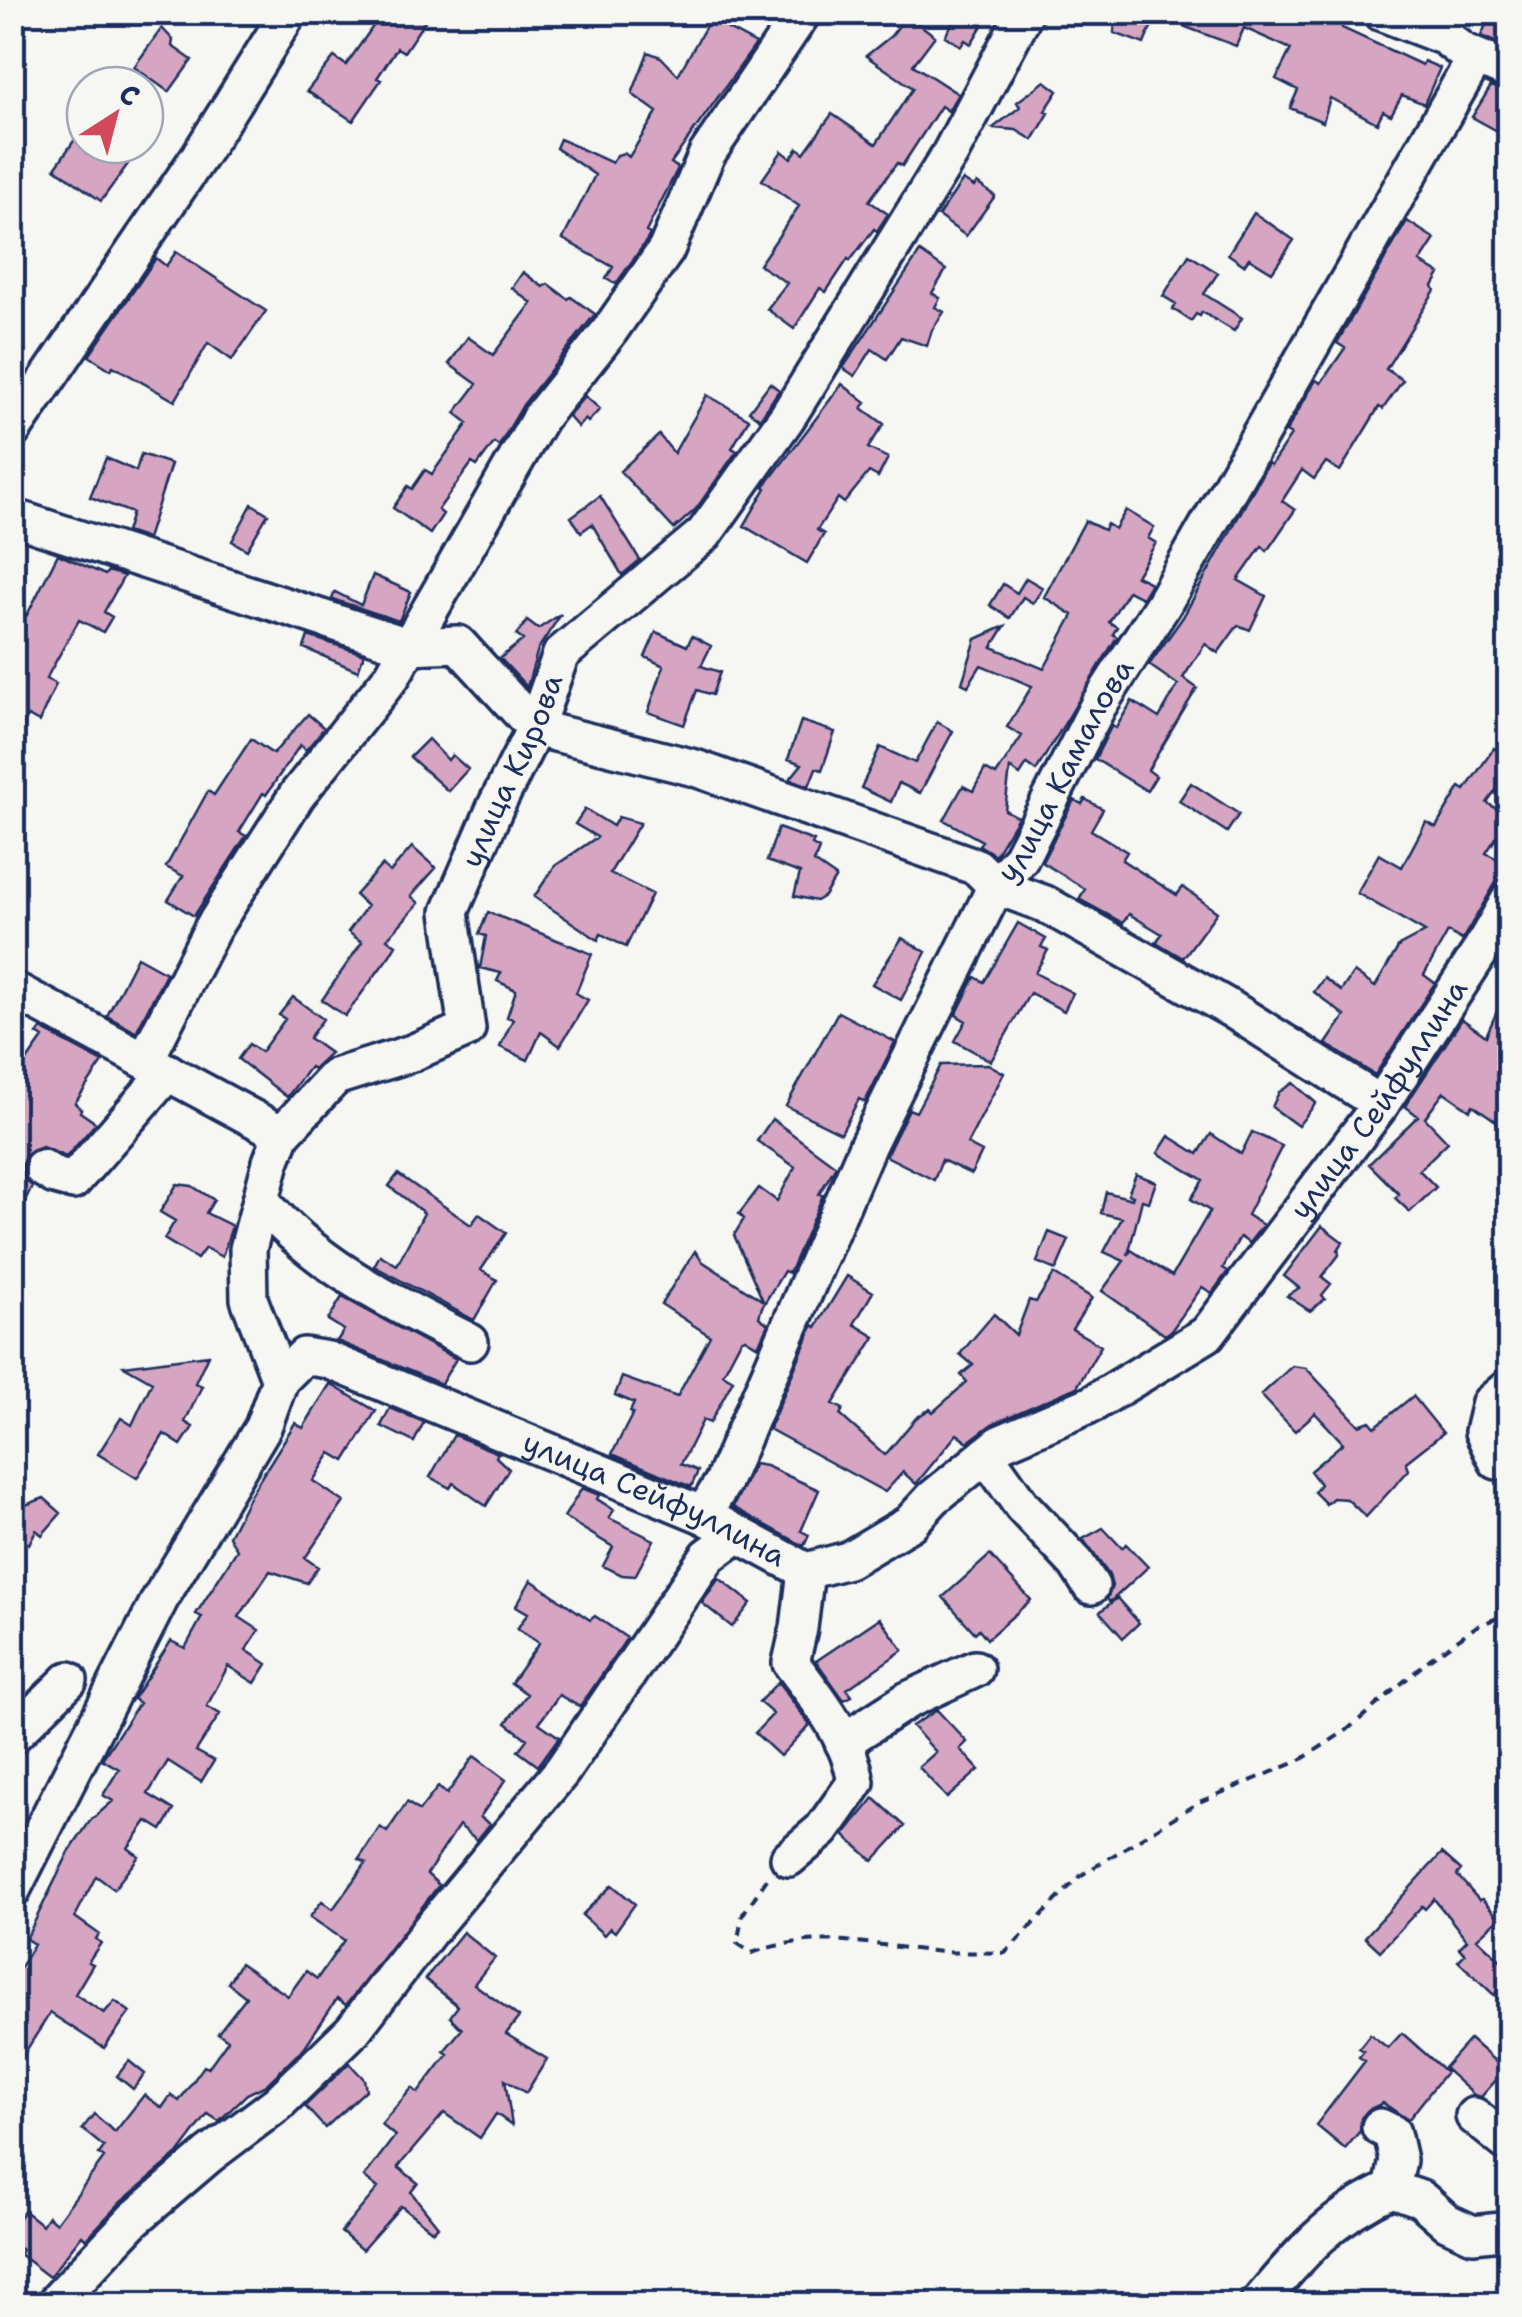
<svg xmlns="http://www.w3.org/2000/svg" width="1522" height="2317" font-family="'Shantell Sans',sans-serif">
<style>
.building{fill:#d6a5c2;stroke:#1b2f5e;stroke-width:2.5}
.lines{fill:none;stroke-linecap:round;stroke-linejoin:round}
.minor-casing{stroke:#1b2f5e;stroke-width:42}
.path{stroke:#1b2f5e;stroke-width:4;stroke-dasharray:10 8;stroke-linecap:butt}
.minor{stroke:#f6f6f2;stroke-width:35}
.labels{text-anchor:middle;stroke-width:8;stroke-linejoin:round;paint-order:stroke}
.street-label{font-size:30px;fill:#1b2f5e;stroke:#f6f6f2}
</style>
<rect width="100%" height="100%" fill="#f6f6f2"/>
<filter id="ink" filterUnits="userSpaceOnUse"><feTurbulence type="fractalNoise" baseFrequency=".01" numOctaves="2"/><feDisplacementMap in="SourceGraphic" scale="20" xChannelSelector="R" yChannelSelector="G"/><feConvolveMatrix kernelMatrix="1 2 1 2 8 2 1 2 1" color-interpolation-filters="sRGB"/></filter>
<g filter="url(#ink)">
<path class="building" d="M383,12H431L404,52L397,48L377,78L381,80L353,121L307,91L334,57L346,65Z
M714,12H739L728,29L756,44L671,163L678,168L646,232L650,234L647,240L616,284L606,279L613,267L563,239L595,175L556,148L560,139L612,163L617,155L624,153L629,157L657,112L632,94L648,52L661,57L678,75Z
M959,12H990L971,44L965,40L961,46L945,36Z
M1116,12H1134L1154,20L1144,44L1114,33Z
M1188,12H1332L1346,19L1342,28L1422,65L1424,61L1440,68L1424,104L1402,95L1391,115L1383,111L1377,123L1330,98L1323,122L1290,108L1298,90L1276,79L1291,49L1244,28L1236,46L1183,26Z
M907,15L935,36L913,65L958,94L948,111L941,106L902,166L897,163L869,201L888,214L877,231L874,229L850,261L848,259L826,292L820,288L794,329L767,309L787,283L759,265L799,206L762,180L782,151L791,158L798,148L804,153L832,114L876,144L913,88L866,56L891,36Z
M1488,20L1510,28V48L1481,36Z
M162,28L173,40L172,46L192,60L169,92L134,67Z
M1045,81L1058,91L1045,111L1049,113L1033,140L1016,130L993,128L1020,107L1017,102Z
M1491,86L1510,92V138L1472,117Z
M85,125V145H122L130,149L133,157L101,201L55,168Z
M963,180L974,187L977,183L995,196L966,236L938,216Z
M1254,213L1294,240L1272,272L1249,258L1244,265L1228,254Z
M1407,221L1435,239L1420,262L1440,274L1433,286L1435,290L1386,369L1403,380L1383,409L1379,407L1340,471L1326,462L1314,479L1302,470L1282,501L1295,510L1267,551L1262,546L1238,580L1266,596L1250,630L1238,625L1218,653L1205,644L1183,678L1197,688L1148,770L1156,776L1147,791L1095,759L1112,725L1116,728L1132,701L1159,718L1178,685L1149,665L1183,617L1268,463L1271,465L1291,435L1286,432L1316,380L1321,383L1345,348L1337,343Z
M176,252L266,311L232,360L208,343L175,401L113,366L111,370L89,356L156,258L166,266Z
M920,252L946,270L932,293L940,298L935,307L944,312L932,330L927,346L901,337L887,359L872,349L855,376L843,368Z
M1189,255L1218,273L1204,294L1242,318L1234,331L1202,312L1200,316L1196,314L1191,321L1173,309L1176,304L1163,296Z
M523,272L543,287L548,284L568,299L571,297L595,314L523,405L499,446L494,443L477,466L472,463L463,475L438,510L443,514L430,534L393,508L408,486L412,489L425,470L432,474L468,423L455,413L477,384L449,364L468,337L493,355L532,303L512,288Z
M770,383L779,390L760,419L749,411Z
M842,384L866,403L862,408L884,424L868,448L888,458L878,477L869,472L844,503L838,498L817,530L824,534L807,563L744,526L766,488L764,487Z
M707,395L749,419L732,448L737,451L696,509L674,529L620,471L659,435L674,453Z
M585,396L600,409L588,422L585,419L578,427L568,416Z
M141,454L171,464L147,539L126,532L132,513L90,497L106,458L136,471Z
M600,496L640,560L622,575L592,524L581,532L571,517Z
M252,504L268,514L247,550L232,541Z
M1126,510L1154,527L1148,538L1156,543L1136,576L1151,583L1142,598L1128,591L1109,622L1117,627L1113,634L1117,637L1036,771L1027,764L1020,775L1010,768L1005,810L1018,817L995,855L979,845L982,841L944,820L963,786L973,791L985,769L996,775L1022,736L1007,727L1032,686L981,665L968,686L962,683L976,639L1005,626L992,647L1044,669L1073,615L1044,597L1085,521L1104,530L1107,524L1115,529Z
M58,554L105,575L108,571L124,576L104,612L112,617L103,632L79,620L46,679L56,684L39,722L28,716L12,747V620L20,611L27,615Z
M373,575L411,592L399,621L332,599L335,592L361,605Z
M1026,578L1043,588L1033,603L1023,597L1010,618L990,605L1003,584L1017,593Z
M561,614L538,649L527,687L500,658L523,640L516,635L527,621L538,629Z
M656,632L687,646L692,636L711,646L701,666L720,672L712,695L697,690L684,725L648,712L664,666L645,657Z
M308,636L364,654L358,671L304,648Z
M308,714L324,728L306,750L300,745L266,795L263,793L239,832L246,836L194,916L168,900L183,876L166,867L208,791L214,795L251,739L273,754Z
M801,721L835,732L822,770L816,768L809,786L790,779L802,764L788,759Z
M937,722L953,731L920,793L899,783L891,802L861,788L880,747L915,763Z
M428,739L448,760L452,755L468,769L448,791L410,757Z
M1494,748L1510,759V771L1487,803L1510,817L1486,853L1507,864L1462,940L1448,932L1424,975L1435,983L1375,1075L1326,1044L1345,1016L1314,992L1324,978L1341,991L1354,972L1375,987L1399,946L1425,932L1357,893L1379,854L1402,867L1426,822L1436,827L1460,787L1465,790Z
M1191,783L1239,814L1227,832L1179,801Z
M1085,799L1103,809L1091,830L1127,852L1122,860L1177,895L1183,887L1217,912L1183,958L1156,942L1162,934L1129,914L1123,923L1079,899L1085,889L1042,862L1074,800L1082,804Z
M585,809L613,826L618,817L640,823L610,873L652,894L626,947L601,934L598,940L534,897L555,866L597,837L575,824Z
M778,828L814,841L812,845L819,849L814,862L836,877L824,896L816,901L794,896L800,873L767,861Z
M412,847L436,868L411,896L419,903L387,939L396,945L390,955L345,1016L322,1000L362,942L348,932L367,906L355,895L382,865L390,872Z
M488,912L592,954L576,993L588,1000L560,1046L541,1032L528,1060L500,1047L513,1019L507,1017L516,990L497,981L501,973L480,968L486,936L479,934Z
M1018,923L1046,939L1041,947L1048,950L1035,973L1073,993L1064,1011L1030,993L991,1061L955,1041L966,1021L956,1015L975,977L984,982Z
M902,938L926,952L901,1000L872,984Z
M137,957L166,973L136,1032L107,1016Z
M1510,982V1102L1496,1121L1473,1105L1470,1110L1444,1092L1425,1118L1448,1142L1419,1170L1436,1187L1410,1212L1395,1198L1399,1194L1369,1164L1418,1116L1405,1106L1462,1019L1486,1036Z
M293,997L323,1019L309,1038L330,1053L313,1069L310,1067L287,1097L238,1059L249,1044L261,1052L285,1019L279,1015Z
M838,1012L895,1042L865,1102L859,1099L841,1133L786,1106Z
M41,1029L103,1062L75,1103L81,1109L80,1112L96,1123L66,1157L42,1147L25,1156L21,1168L24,1179L32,1186L12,1228V1082L43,1038L37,1034Z
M988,1064L1004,1073L967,1144L982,1152L971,1174L942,1160L934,1180L886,1156L909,1109L916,1112L941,1065Z
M1293,1083L1316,1103L1298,1126L1272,1107L1279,1092Z
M772,1119L836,1166L819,1194L823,1195L791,1269L789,1273L784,1271L762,1307L759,1317L768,1324L758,1346L745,1338L741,1340L723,1374L733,1380L710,1423L703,1420L681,1464L698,1471L691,1487L612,1454L633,1413L630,1412L634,1403L615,1395L622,1377L677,1397L710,1336L661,1304L695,1251L702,1261L763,1301L734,1235L744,1219L739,1214L759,1188L777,1201L795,1167L757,1141Z
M1252,1132L1282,1146L1247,1215L1263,1225L1249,1243L1240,1237L1223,1268L1228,1271L1212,1293L1202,1287L1171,1331L1165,1335L1102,1291L1124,1261L1104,1252L1122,1218L1101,1213L1106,1192L1132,1199L1133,1196L1128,1194L1136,1174L1156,1182L1149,1202L1142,1200L1128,1255L1131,1250L1172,1276L1210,1211L1191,1199L1203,1180L1158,1153L1169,1136L1198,1154L1211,1134L1241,1154Z
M398,1174L471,1225L479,1214L506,1233L481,1270L497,1280L474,1320L374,1266L380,1255L397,1265L424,1213L389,1186Z
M177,1184L192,1186L214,1200L206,1213L232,1226L222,1257L205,1248L197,1259L164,1239L175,1221L160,1212Z
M1322,1226L1343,1242L1338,1250L1339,1255L1322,1277L1331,1284L1322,1295L1325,1299L1310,1311L1287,1296L1299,1288L1284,1276Z
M1049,1232L1069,1240L1056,1270L1037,1262Z
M1054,1274L1092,1298L1072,1329L1101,1346L1077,1387L992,1424L968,1442L957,1434L916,1484L903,1472L885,1492L769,1429L813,1325L816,1327L847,1276L873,1292L854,1324L875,1337L833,1404L843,1409L840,1415L885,1455L916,1418L930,1409L933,1412L967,1382L961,1375L973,1365L960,1354L994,1314L1016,1335L1029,1300L1036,1302Z
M342,1297L456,1359L441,1384L337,1341L344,1330L328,1320Z
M208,1355L195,1383L202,1386L185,1422L193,1427L181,1445L164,1434L137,1478L98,1454L121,1418L132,1425L152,1382L124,1366Z
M1292,1366L1306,1368L1359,1425L1370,1421L1375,1427L1413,1396L1443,1433L1406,1462L1409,1470L1366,1517L1347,1499L1333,1498L1326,1504L1314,1492L1320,1484L1310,1471L1343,1443L1315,1413L1295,1431L1261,1395Z
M330,1384L376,1411L345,1461L331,1453L313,1481L344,1502L305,1558L318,1567L307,1583L270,1571L239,1617L259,1630L246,1650L267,1664L255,1683L228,1666L207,1706L220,1714L196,1751L214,1761L201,1782L168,1761L148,1794L174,1810L162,1830L147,1821L128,1848L139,1856L114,1889L96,1876L75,1917L99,1934L96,1939L101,1943L88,1962L93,1964L75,1994L104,2013L115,2001L130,2012L104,2048L50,2013L12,2073V1981L34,1944L26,1939L68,1854L90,1821L113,1801L103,1795L119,1769L102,1759L139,1703L133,1699L171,1641L185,1648L202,1617L196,1614L237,1550L229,1536L250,1495L295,1423L303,1428Z
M390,1408L424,1422L414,1442L381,1426Z
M454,1435L498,1453L496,1457L509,1469L486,1506L453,1483L450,1488L430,1477Z
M754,1464L766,1466L819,1490L801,1531L809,1535L804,1546L733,1507Z
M582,1488L599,1495L597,1499L614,1510L609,1518L654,1540L635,1576L622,1575L603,1566L613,1547L564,1517Z
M44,1498L61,1513L42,1535L36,1530L29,1544L12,1535V1510Z
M1103,1528L1122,1548L1126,1544L1148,1567L1110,1602L1107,1599L1112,1586L1109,1575L1083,1539Z
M990,1555L1031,1600L987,1639L979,1629L975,1633L943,1597Z
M719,1578L751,1603L732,1627L702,1603Z
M531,1580L590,1620L595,1616L627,1638L580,1707L559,1695L539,1723L559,1737L538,1766L518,1751L527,1739L506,1723L527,1694L511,1683L539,1643L517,1629L528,1613L516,1606Z
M1117,1598L1139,1623L1123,1638L1100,1612Z
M880,1618L903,1650L847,1689L852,1696L844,1700L816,1661Z
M778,1682L810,1725L780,1756L755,1733L773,1714L759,1702Z
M937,1710L967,1742L960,1749L979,1770L947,1798L919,1767L936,1752L912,1726Z
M474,1756L506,1780L480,1817L490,1824L477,1840L459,1825L427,1874L439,1885L346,2005L337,1999L304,2048L266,2085L247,2094L219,2121L208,2114L178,2154L120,2203L86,2239L82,2235L49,2277L19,2254L22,2250L12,2243V2226L24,2211L42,2225L48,2216L56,2223L104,2158L99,2154L104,2147L82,2129L94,2114L115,2132L144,2095L162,2108L171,2095L179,2101L204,2066L208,2068L228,2040L218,2033L246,1997L228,1983L240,1963L288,1996L306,1971L317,1979L344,1940L310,1917L322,1901L333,1909L366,1863L359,1859L380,1827L387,1832L407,1802L419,1811L438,1787L447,1794Z
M874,1798L905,1826L873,1861L844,1835Z
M1442,1853L1461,1870L1457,1875L1479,1900L1482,1899L1499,1918L1477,1938L1510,1969V1979L1494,1995L1458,1961L1465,1954L1459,1948L1467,1940L1434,1899L1425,1909L1422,1906L1380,1951L1365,1937Z
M612,1885L635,1904L615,1932L610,1928L604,1935L582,1915Z
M463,1932L495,1958L474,1984L519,2017L506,2034L547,2059L526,2093L505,2080L512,2125L496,2114L480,2138L444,2113L398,2167L418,2183L411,2192L438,2226L433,2231L401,2206L362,2250L341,2232L378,2188L364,2177L395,2136L381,2124L412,2088L418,2093L448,2054L444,2051L462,2029L450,2017L458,2006L425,1979Z
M1402,2033L1446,2072L1408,2120L1383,2103L1368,2110L1361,2118L1360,2131L1345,2149L1316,2125L1365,2061L1359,2057L1364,2051L1359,2048L1370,2034L1388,2048Z
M1470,2039L1505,2070L1481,2097L1474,2095L1444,2068Z
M129,2061L145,2074L133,2089L117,2076Z
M349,2063L364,2079L366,2090L325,2128L305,2106Z"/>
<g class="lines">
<g class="minor-casing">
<g id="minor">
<path d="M1380,12L1445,37L1464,52L1510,71"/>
<path d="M12,431L200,155L289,12"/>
<path d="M12,517L407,646L458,644L535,728L695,768L977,867L996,886L1045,904L1231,1009L1381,1104"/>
<path d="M12,989L282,1134"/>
<path d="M146,1059L212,929L297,795L392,676L540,418L608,333L666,250L707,154L803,12"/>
<path d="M42,1168L55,1176L73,1181L168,1072"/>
<path d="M261,1200C315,1266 395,1304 470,1342"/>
<path id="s1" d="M280,1380L249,1299L248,1249L271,1162L282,1134L335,1077L412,1053L467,1029L450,912L495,808L535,728L561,654L704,534L788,416L950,154L1025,12"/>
<path d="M986,1455L1022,1506L1076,1563L1091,1586"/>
<path d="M1497,1461L1483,1432L1490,1403L1510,1386"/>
<path id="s2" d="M703,1515L723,1482L868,1144L996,886L1020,859L1098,706L1162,606L1472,64L1464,52"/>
<path d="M12,1736L69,1680"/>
<path d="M843,1742L908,1700L975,1669"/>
<path d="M789,1858L822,1830L856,1782C849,1736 818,1699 791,1663L799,1628L806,1571"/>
<path id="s3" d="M12,1890L160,1599L263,1427L280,1380L304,1356L328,1360L703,1515L806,1571L848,1560L910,1523L933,1498L1001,1443L1092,1404L1207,1334L1381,1104L1478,955L1510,899"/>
<path d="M1474,2116L1510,2145"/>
<path d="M1380,2127L1392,2133L1398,2160L1392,2189"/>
<path d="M54,2304L134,2219L209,2155L278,2103L353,2030L429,1931L562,1771L708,1556L738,1534"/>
<path d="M1258,2304C1299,2255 1331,2216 1392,2189L1421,2199L1447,2222L1473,2234L1510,2230"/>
</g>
</g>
<path class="path" d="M767,1879L743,1914L737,1943L752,1953C821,1928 875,1947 943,1952C964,1953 984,1952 1005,1953L1080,1876L1199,1802L1299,1761L1347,1730L1430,1659L1477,1626L1510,1613"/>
<use href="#minor" class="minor"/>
</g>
</g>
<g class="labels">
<g class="street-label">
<text dy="10" stroke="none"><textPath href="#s2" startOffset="830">улица Камалова</textPath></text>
<text dy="10" stroke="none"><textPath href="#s1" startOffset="748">улица Кирова</textPath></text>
<text dy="10" stroke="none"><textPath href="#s3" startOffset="1920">улица Сейфуллина</textPath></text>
<text dy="10" stroke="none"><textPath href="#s3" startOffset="990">улица Сейфуллина</textPath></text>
</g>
</g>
<rect width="1522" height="2317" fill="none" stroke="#f6f6f2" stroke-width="50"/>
<rect x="25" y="25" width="1472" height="2267" fill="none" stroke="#1b2f5e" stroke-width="4" filter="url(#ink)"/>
<g transform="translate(115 115) rotate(36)"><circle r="48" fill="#f6f6f2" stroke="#9ea6b7" stroke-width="2.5"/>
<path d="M0-8L18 38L0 25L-18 38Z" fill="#d1495b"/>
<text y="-15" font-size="28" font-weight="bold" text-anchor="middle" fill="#1b2f5e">С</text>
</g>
</svg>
